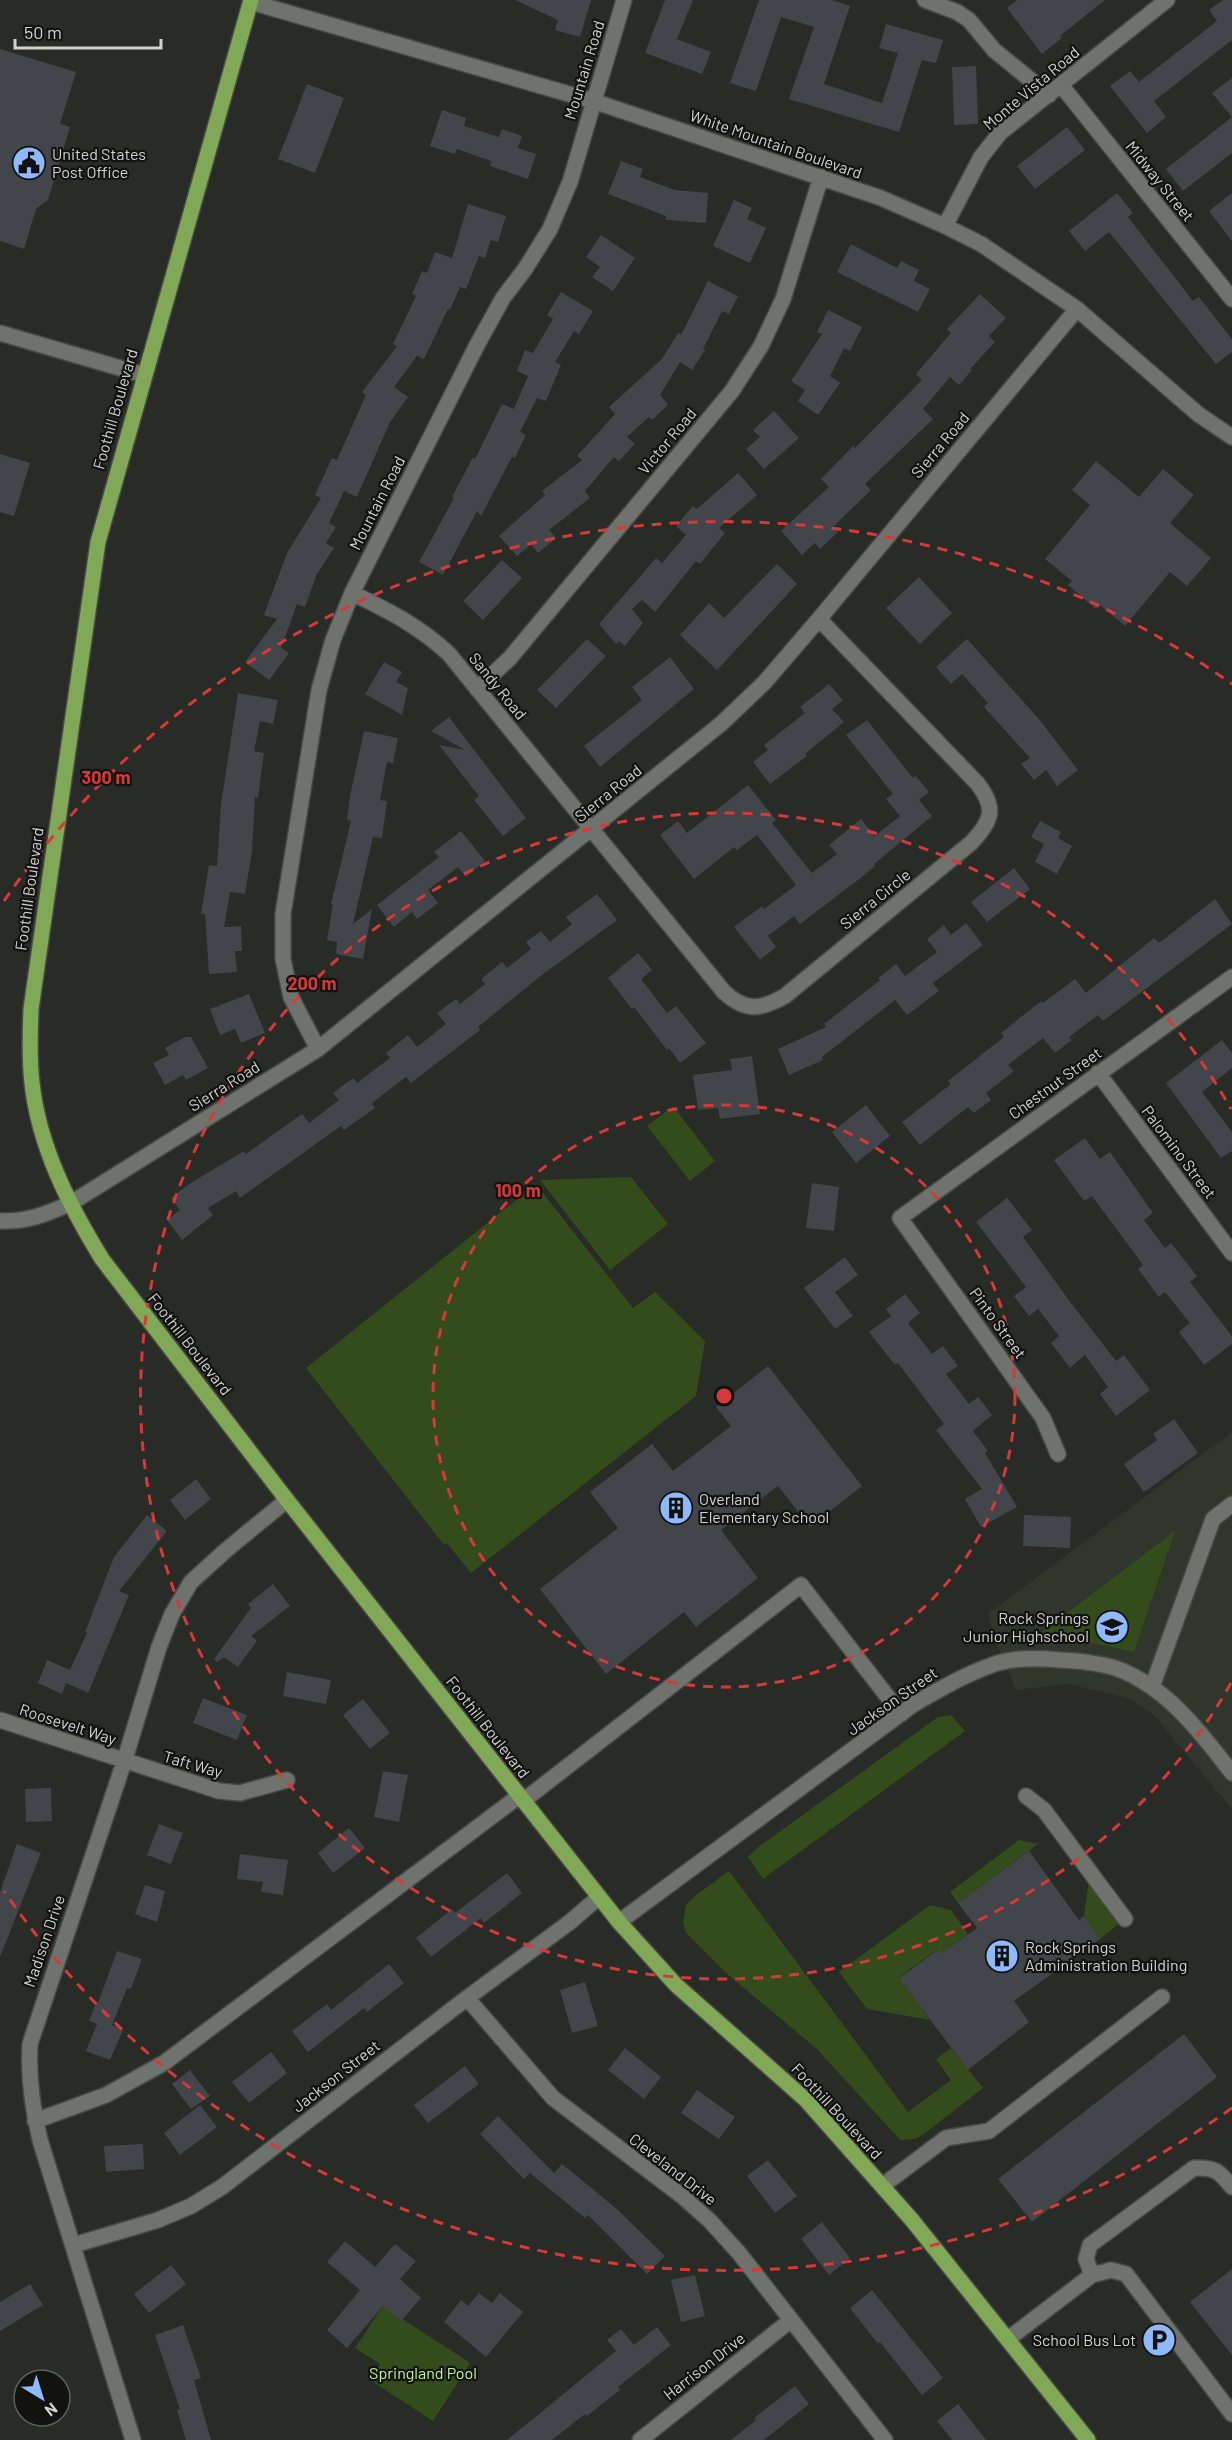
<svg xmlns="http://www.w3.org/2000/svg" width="1232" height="2440" font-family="Barlow,sans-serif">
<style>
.built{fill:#30362c}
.green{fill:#344c1c}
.building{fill:#42454a}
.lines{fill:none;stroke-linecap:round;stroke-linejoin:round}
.minor-casing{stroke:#474945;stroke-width:18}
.major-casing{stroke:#474945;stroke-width:18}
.minor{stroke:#70736d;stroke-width:15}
.major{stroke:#81a857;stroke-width:15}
.ring{fill:none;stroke:#d63939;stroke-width:3;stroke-dasharray:10 8}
.labels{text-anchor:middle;stroke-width:4.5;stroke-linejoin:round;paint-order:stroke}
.street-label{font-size:16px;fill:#d1d3d0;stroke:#121311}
.poi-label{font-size:16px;fill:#d1d3d0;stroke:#121311;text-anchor:start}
.park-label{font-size:16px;fill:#c0f392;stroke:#121311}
.centre{fill:#d63939;stroke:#121311;stroke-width:3}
.ring-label{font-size:18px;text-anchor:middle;font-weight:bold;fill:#d63939;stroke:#121311;stroke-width:4.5;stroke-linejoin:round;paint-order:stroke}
</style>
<rect width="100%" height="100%" fill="#282b26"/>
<path class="built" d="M1232,1432V1809L1154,1715L1128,1698L1069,1684L1016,1690L995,1640L988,1614Z"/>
<path class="green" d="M673,1106L715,1161L690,1181L647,1126Z
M631,1177L668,1224L610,1270L540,1180Z
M536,1184L633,1308L655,1292L705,1341L696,1396L471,1573L447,1543L444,1545L306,1368Z
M1175,1531L1134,1652L1084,1641L1033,1639Z
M951,1715L965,1731L763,1879L748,1857L757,1848L938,1717Z
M1019,1840L1038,1844L958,1903L950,1892Z
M729,1871L908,2112L951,2080L936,2059L951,2048L983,2088L924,2134L915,2139L900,2140L817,2049L726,1973L686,1933L683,1923L686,1905L695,1896Z
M1089,1880L1120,1923L1100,1939L1084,1916Z
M930,1905L951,1910L968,1934L942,1953L938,1949L899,1977L930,2020L867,2009L839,1972Z
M383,2306L470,2363L433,2421L370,2380L380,2364L355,2348Z"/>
<path class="building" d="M515,0H591L580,37L555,30L558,20Z
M665,0H693L677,39L711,52L702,74L645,53Z
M759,0H832L850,6L824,84L882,103L898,53L879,48L886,24L943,40L936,63L922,60L899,132L789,99L814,27L781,17L756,91L730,83Z
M1017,0H1105L1060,36L1062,38L1042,54L1007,8Z
M1223,0H1232V40L1154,101L1166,117L1147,133L1110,86L1130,71L1139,82L1217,21L1209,10Z
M0,49L76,72L60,124L70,127L48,200L36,209L24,249L0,241Z
M976,66L978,124L954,125L952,67Z
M1232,78V153L1183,191L1166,169L1232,117L1212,93Z
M307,84L344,98L315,173L278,159Z
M442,110L466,118L464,126L499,137L502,129L522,136L518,148L536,154L528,179L490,166L491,161L457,149L455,154L430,146Z
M1067,127L1085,150L1035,189L1017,166Z
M621,161L643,169L640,177L675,190L708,193L706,223L666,220V216L608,194Z
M1117,193L1133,213L1128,217L1193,301L1199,297L1232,339V352L1216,364L1109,232L1085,251L1069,231Z
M1232,193V241L1209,211Z
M734,200L752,208L747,219L766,228L750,263L713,246Z
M468,204L506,216L498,242L491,240L485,258L479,256L466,289L460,287L450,310L448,309L424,359L417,356L394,387L408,397L390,422L357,497L344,491L329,523L336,527L326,543L334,548L317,574L305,607L297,604L281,648L289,653L269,680L245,662L277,619L264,615L287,553L321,498L315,495L332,458L337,460L366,395L362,392L397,346L393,344L416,296L412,294L422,271L427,273L435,252L452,258Z
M601,235L635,258L613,291L592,277L600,267L586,257Z
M851,244L897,268L901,261L919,270L914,281L930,289L918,312L837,272Z
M708,281L738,296L729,314L722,311L703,349L705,350L692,370L680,362L660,395L668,405L652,420L649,417L627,437L635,444L619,461L614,457L585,491L590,498L549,530L556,538L538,553L531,544L517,556L499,536L545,495L542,491L582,460L577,456L615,414L609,407L662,359L678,333L681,335Z
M561,292L593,311L579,334L574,331L555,362L561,365L546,401L537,398L520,432L526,435L515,458L512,457L481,516L477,511L443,575L419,562L454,498L452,497L473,457L475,459L502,404L514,409L528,376L517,371L525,350L533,353L553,319L547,315Z
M980,294L1006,318L989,336L995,342L970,369L972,370L959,385L950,377L923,409L933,419L865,484L871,490L833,527L838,532L820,549L815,543L802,555L781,531L829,487L821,479L853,446L855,448L922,380L916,374L951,333L947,329Z
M828,310L862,327L850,351L844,348L830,376L840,383L818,415L798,401L805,390L791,381L822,334L817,332Z
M774,411L799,438L764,469L746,449L760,437L753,430Z
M0,454L30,463L14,516L0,512Z
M1096,461L1139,497L1163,469L1194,495L1170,523L1211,558L1187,586L1170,572L1125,626L1100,605L1096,609L1068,585L1072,581L1045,559L1090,505L1072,490Z
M738,473L757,495L719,528L725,533L700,564L696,561L655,612L642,600L632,609L643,623L625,646L619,641L616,644L599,624L656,558L662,563L686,535L676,526L693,506L697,509Z
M502,560L522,578L483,620L463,601Z
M777,564L797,584L717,670L680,635L709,603L724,618Z
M919,577L952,613L920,644L886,608Z
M587,639L606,656L556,708L537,690Z
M967,639L1039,719L1078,770L1057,786L1046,770L1034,780L1021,764L1030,758L984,707L988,703L962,674L951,684L936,667Z
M670,657L694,689L600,767L584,746L642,700L632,687Z
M384,662L402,672L396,682L408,688L402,715L365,694Z
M829,684L843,700L832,709L844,722L805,754L807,756L770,784L753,762L768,750L764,745L805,713L800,707Z
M238,693L278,700L273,724L260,721L254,751L264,753L258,798L255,797L252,851L245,894L230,892L224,927L241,926L242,951H235L237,972L209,974L205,914H201L209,865L217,866L221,804Z
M449,717L526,818L503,836L474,800L479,796L439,745L465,750L431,731Z
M867,720L913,778L916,776L929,792L919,800L932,816L874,864L875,866L858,880L800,924L794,916L768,936L776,947L760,960L734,927L762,906L764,909L796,885L757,835L737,850L734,847L694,879L660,835L678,821L687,833L748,785L776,820L772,823L812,873L837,854L829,845L861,819L875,836L900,816L886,799L893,794L846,735Z
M364,731L398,738L393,763L387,762L380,800L387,801L382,838L373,837L353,924L372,909L363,959L336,954L337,942L327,940L333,904H331L351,821L347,820L350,796Z
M1040,821L1061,832L1058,838L1072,846L1057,874L1035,862L1044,844L1031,837Z
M461,831L485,861L466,877L458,867L428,890L438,903L417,919L412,912L394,927L377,905L439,857L434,852Z
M1014,868L1030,889L987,922L971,902Z
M597,894L617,920L538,978L478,1027L480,1030L411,1083L406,1077L372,1103L375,1108L344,1130L341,1126L240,1198L236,1191L208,1208L213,1215L182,1240L167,1220L180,1210L171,1198L189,1184L244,1151L246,1154L302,1114L309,1123L339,1100L333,1093L353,1078L357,1083L390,1058L386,1053L408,1035L417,1047L446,1024L437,1013L456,999L460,1004L485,984L481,979L502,962L507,968L531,949L526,942L541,931L550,942L572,924L566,917Z
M1215,899L1232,924L1103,1021L1098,1015L1069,1037L1072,1040L1055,1053L1043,1038L1008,1065L1014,1071L986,1093L991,1100L974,1113L968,1107L920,1145L902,1122L951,1084L948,1081L1004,1037L1001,1033L1041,1001L1043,1003L1075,979L1086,993L1154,938L1159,943Z
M966,923L983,945L933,983L939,991L907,1015L895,1000L822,1057L823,1060L789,1075L778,1049L826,1027L824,1024L880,980L878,978L896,964L905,976L937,952L927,939L944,925L951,935Z
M638,953L652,970L641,979L667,1013L676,1006L706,1043L680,1063L669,1048L667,1050L634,1007L632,1009L608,978Z
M249,994L265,1033L241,1043L235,1029L220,1035L210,1009Z
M185,1037H191L208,1068L186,1080L183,1075L165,1085L153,1063L169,1055L165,1048Z
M1222,1040L1232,1053V1068L1202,1092L1232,1132V1151L1221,1158L1166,1083Z
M752,1056L760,1114L720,1119L718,1108L698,1110L693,1075L732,1070L730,1059Z
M866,1105L890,1136L856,1163L832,1132Z
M1085,1138L1100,1159L1110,1152L1153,1213L1144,1220L1165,1248L1171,1243L1197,1276L1190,1282L1232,1336V1344L1204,1365L1179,1332L1190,1323L1165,1292L1159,1297L1138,1269L1143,1265L1092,1196L1084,1201L1054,1160Z
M812,1183L839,1187L834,1231L806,1228Z
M1007,1198L1032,1230L1023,1237L1071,1303L1116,1361L1124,1355L1150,1390L1116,1416L1100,1394L1108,1387L1085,1355L1070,1368L1051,1343L1059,1336L1038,1309L1029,1316L1014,1296L1026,1287L976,1222Z
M845,1257L858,1275L835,1292L853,1316L835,1329L804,1288Z
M905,1294L920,1313L908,1323L932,1354L943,1346L958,1366L946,1374L969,1404L978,1397L992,1415L973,1431L988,1451L985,1453L1017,1507L981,1527L965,1499L982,1489L936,1430L944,1424L898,1363L895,1365L869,1332L891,1316L886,1309Z
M768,1366L862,1486L810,1527L778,1486L721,1530L758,1578L696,1627L684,1612L606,1674L540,1589L618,1528L590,1492L652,1444L673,1471L731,1426L716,1407Z
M1174,1419L1198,1453L1144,1492L1124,1464L1157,1440L1153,1434Z
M196,1479L211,1499L185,1520L170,1500Z
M147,1515L167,1531L119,1591L129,1595L88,1693L66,1683L62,1694L38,1683L47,1660L70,1670L87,1633L85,1632L114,1557Z
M1024,1515L1071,1517L1070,1548L1023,1546Z
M273,1584L290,1606L251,1636L257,1641L238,1667L224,1657L217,1662L214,1659L251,1608L248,1604Z
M287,1672L331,1680L326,1704L283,1696Z
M203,1698L247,1715L237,1740L193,1723Z
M363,1699L390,1733L370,1749L343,1715Z
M383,1771L408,1775L399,1822L374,1817Z
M51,1788L52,1821L26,1822L25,1789Z
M159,1824L183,1833L171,1864L147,1855Z
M349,1828L365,1848L333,1873L318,1853Z
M17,1844L41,1853L0,1957V1892Z
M1029,1851L1079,1920L1084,1916L1100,1939L1014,2001L1029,2022L968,2070L899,1978L939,1949L942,1953L977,1928L958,1903Z
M240,1854L288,1860L283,1895L261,1892L263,1882L237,1879Z
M507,1873L522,1893L484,1923L481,1918L431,1957L416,1938L452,1909L455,1913Z
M145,1885L165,1891L157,1922L135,1914Z
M117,1951L142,1959L131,1989L127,1988L112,2025L123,2030L110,2060L86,2051L97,2024L89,2021L96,2003H98Z
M389,1964L404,1983L367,2012L364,2008L308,2052L292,2031L327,2004L331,2010Z
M585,1982L598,2026L572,2033L560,1990Z
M1184,2034L1217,2077L1032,2222L998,2179Z
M625,2048L661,2077L644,2099L608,2070Z
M271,2052L287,2073L249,2103L232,2082Z
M465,2066L479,2084L428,2123L414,2105Z
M190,2070L210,2096L191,2109L172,2084Z
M697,2090L735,2117L719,2139L681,2113Z
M200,2105L217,2127L180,2155L164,2133Z
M498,2116L554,2173L562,2164L617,2209L665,2256L647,2274L588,2215L585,2218L530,2173L524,2179L480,2134Z
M143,2144L144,2169L106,2172L104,2146Z
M768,2160L797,2196L775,2213L747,2176Z
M822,2222L850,2258L829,2275L801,2239Z
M345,2241L375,2267L395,2244L416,2261L400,2279L421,2298L401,2321L383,2306L347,2348L327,2330L360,2290L327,2262Z
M171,2265L186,2284L149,2313L134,2294Z
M1232,2269V2355L1190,2302Z
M695,2275L705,2316L681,2322L671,2280Z
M30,2284L43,2305L0,2331V2302Z
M872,2290L943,2378L922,2395L880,2342L878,2344L850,2308Z
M479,2293L492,2303L500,2293L523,2312L486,2357L444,2322L461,2300L468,2306Z
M183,2325L201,2378L194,2380L211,2440H186L177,2410L180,2409L155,2335Z
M657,2327L671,2345L618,2387L620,2390L587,2416L585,2414L552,2440H507L616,2351L607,2340L621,2329L634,2345Z
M795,2386L809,2404L764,2440H731L756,2420L754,2418Z
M958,2404L986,2440H952L937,2421Z"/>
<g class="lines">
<g class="minor-casing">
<path id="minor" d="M925,0L957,12L969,20L994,50L1049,95
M251,2L593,101L881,198L945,226L981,244L1077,309L1198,414L1232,437
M1061,85L1232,299
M945,226L981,157L1000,133L1167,0
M0,333L144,375
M352,593C389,611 419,626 449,654L724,992C746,1012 760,1010 785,996L971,843C992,821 997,808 977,783L819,619
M477,689L510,658L732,391L761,346L783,299L821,177
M318,1049L291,997L283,959V914L319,690L333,640L352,593L477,345L503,298L525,269L550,229L570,182L624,0
M1098,1073L1232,1253
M0,1221C27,1222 47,1214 71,1203L318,1049L722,723L764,683L819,619L1077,309
M1058,1454L1043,1418L900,1218L1232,977
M1152,1687L1213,1519L1232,1504
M0,1720L219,1791L240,1793L287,1780
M1026,1796L1044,1810L1125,1919
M523,1801L801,1585L901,1714
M619,1922L914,1704C940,1689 964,1675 992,1665C1013,1657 1038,1658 1060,1660C1079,1661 1101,1663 1118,1669C1168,1688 1201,1733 1232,1773
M467,1998L553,2098L682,2196L710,2221L739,2253L885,2440
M35,2121L106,2095L164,2063L519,1796
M882,2186L946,2138L989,2131L1162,1997
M74,2245L158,2220L191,2206L222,2187L467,1998L570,1922L599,1897
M1092,2275L1086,2259L1090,2245L1194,2168C1215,2167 1219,2171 1232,2187
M1008,2339L1092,2275L1111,2270L1126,2274L1232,2414
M133,2440L40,2140C32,2107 28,2078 30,2044L124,1762L159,1647L172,1614L191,1582L225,1551L287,1500
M640,2440L791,2320"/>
</g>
<g class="major-casing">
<path id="major" d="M251,0L98,542L31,1009C30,1034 29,1058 32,1083C39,1147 69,1205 102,1259L287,1500L619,1922L676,1985L806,2100L912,2220L1088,2440"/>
</g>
<use href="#minor" class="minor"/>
<use href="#major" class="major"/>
</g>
<g class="ring">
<circle cx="724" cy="1396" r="291"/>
<path d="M1231 1683A583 583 0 1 1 1231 1109"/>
<path d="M1232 2108A874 874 0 0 1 4 1891M4 901A874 874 0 0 1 1232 684"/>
</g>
<defs>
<g id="civic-disc" transform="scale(1.725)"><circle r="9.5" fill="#8fb8fd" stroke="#121311"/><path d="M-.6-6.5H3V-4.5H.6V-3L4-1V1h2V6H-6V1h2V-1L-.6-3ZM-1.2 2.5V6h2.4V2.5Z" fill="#111"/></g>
<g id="building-disc" transform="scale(1.725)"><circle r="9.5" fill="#8fb8fd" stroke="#121311"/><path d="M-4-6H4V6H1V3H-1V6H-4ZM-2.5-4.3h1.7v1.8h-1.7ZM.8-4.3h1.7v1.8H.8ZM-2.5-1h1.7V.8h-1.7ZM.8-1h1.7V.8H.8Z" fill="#111"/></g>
<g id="school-disc" transform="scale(1.725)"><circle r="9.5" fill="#8fb8fd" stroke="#121311"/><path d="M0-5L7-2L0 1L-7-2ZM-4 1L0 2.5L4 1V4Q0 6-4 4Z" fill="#111"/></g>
<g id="parking-disc" transform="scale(1.725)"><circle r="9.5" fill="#8fb8fd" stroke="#121311"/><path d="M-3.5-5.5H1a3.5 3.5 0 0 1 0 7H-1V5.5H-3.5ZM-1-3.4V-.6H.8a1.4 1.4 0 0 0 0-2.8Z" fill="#111"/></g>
</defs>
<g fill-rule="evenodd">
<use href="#civic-disc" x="29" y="163"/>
<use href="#building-disc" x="676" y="1508"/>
<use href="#school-disc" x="1112" y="1627"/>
<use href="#building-disc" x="1002" y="1956"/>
<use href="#parking-disc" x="1159" y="2340"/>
</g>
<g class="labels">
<g class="street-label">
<text transform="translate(584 70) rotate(-73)" y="6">Mountain Road</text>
<text transform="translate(1031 88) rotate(-40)" y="6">Monte Vista Road</text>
<text transform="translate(776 144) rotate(19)" y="6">White Mountain Boulevard</text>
<text transform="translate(1160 181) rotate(51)" y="6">Midway Street</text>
<text transform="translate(115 409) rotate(-74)" y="6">Foothill Boulevard</text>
<text transform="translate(667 441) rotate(-50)" y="6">Victor Road</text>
<text transform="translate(940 445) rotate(-50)" y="6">Sierra Road</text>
<text transform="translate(377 503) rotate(-63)" y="6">Mountain Road</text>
<text transform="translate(498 686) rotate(51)" y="6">Sandy Road</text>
<text transform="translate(608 793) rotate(-39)" y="6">Sierra Road</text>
<text transform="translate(29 889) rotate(-82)" y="6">Foothill Boulevard</text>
<text transform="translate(875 899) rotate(-39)" y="6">Sierra Circle</text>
<text transform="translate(1055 1083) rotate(-36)" y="6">Chestnut Street</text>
<text transform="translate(224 1086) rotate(-32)" y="6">Sierra Road</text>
<text transform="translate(1179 1152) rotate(53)" y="6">Palomino Street</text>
<text transform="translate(998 1323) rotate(54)" y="6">Pinto Street</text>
<text transform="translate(190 1344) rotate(52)" y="6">Foothill Boulevard</text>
<text transform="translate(892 1701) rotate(-35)" y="6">Jackson Street</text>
<text transform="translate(68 1724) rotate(18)" y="6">Roosevelt Way</text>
<text transform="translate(488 1727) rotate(52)" y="6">Foothill Boulevard</text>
<text transform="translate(193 1764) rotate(16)" y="6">Taft Way</text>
<text transform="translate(44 1941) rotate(-71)" y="6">Madison Drive</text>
<text transform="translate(336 2076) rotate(-38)" y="6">Jackson Street</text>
<text transform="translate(837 2111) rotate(47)" y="6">Foothill Boulevard</text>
<text transform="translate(673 2169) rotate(38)" y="6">Cleveland Drive</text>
<text transform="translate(704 2366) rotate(-38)" y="6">Harrison Drive</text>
</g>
<g class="poi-label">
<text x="52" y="160">United States<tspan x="52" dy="18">Post Office</tspan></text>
<text x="699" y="1505">Overland<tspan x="699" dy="18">Elementary School</tspan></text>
<text x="1089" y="1624" text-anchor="end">Rock Springs<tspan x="1089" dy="18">Junior Highschool</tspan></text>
<text x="1025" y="1953">Rock Springs<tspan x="1025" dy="18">Administration Building</tspan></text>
<text x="1136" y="2346" text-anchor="end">School Bus Lot</text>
</g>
<g class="park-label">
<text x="423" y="2379">Springland Pool</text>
</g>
</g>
<circle cx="724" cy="1396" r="9" class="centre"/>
<g class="ring-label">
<text x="106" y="784">300 m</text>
<text x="312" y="990">200 m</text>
<text x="518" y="1197">100 m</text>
</g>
<g transform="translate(42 2398) rotate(142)"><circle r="28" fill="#121311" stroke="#5e605d" stroke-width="1.5"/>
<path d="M0-4.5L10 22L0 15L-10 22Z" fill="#8fb8fd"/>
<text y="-9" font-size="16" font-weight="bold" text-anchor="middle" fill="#d1d3d0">N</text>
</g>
<path d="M15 39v9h146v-9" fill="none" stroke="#d1d3d0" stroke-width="3"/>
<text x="24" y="39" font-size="18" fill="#d1d3d0" stroke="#121311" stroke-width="4.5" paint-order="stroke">50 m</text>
</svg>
